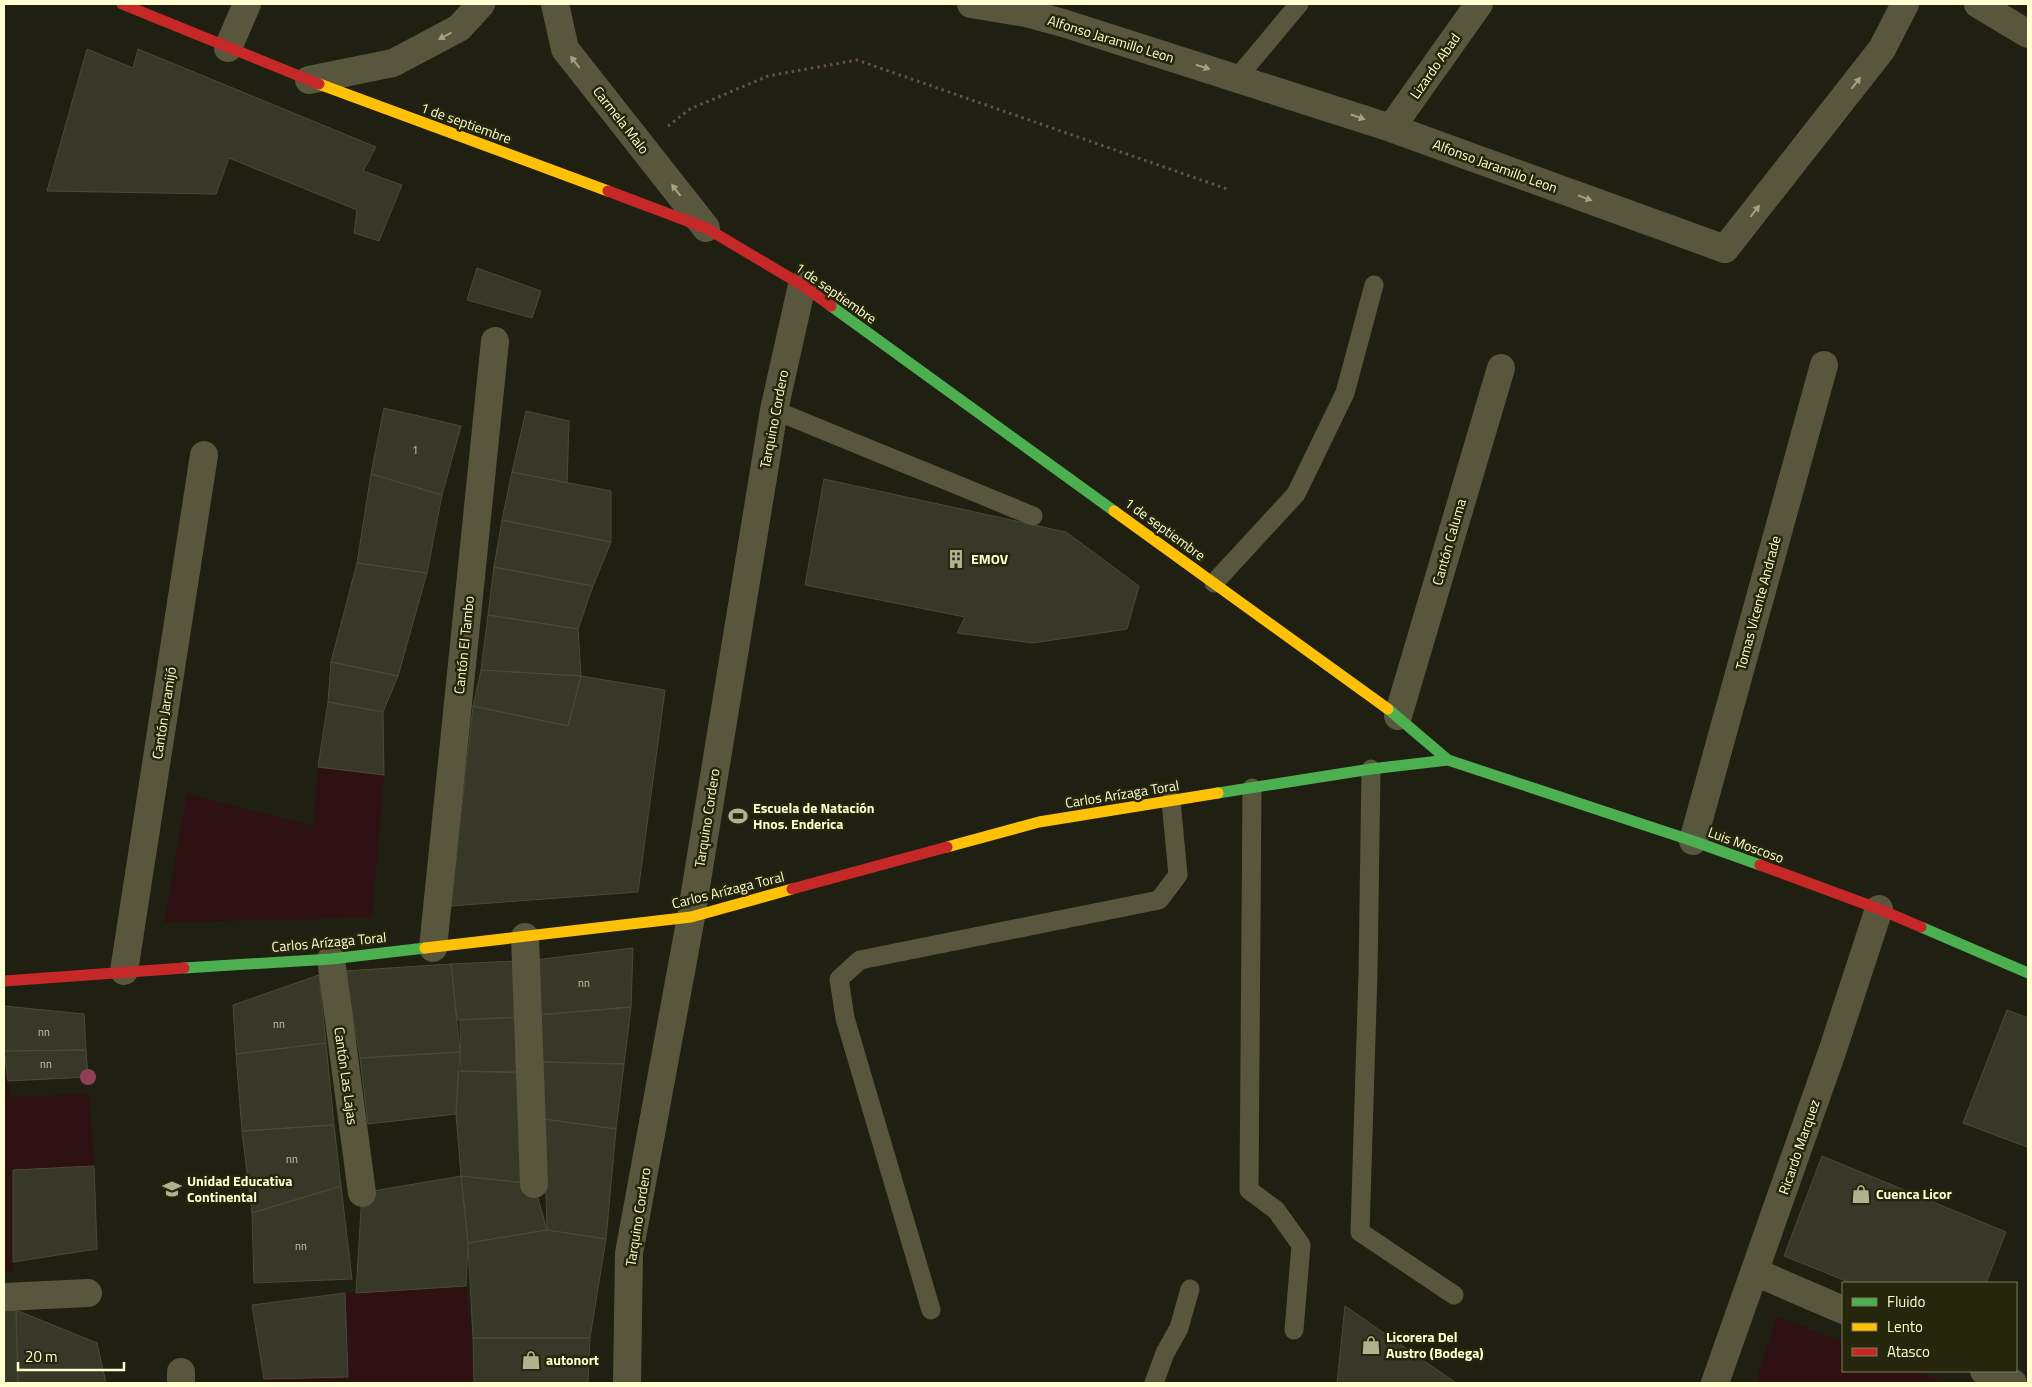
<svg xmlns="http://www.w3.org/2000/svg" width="2032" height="1387" font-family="'Titillium Web',sans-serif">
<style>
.green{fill:#2f1114}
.building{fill:#373827;stroke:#4a4b34}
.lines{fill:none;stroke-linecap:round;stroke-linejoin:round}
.path{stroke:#655345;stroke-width:3;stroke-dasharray:2.5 4;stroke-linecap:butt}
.lane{stroke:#58573e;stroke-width:19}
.street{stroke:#58573e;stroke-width:28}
.fast{stroke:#4caf50;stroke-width:11}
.slow{stroke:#ffc107;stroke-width:11}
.jam{stroke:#c62828;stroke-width:11}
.tree{fill:#904056}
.oneway{fill:#a3a381}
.labels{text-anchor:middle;stroke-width:5;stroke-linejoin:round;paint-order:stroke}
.number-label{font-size:11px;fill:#cdcda7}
.street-label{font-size:14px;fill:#ffffd2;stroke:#25260c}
.poi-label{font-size:14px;font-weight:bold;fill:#ffffd2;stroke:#25260c;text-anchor:start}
</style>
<rect width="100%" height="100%" fill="#1f2012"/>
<path class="green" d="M318,767L384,775L372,918L164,922L187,794L313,826Z
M4,1051L10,1097L89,1094L94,1166L13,1170V1272L4,1273Z
M466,1286L473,1338L474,1383H264V1379L348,1377L345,1293Z
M1777,1316L1843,1342V1371H1916L1947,1383H1756Z"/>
<path class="building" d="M87,49L133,68L138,49L376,147L363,171L402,185L379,241L354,233L357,210L229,158L216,194L47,191Z
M477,268L541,291L532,318L467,300Z
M384,408L461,426L442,495L371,474Z
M526,411L569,421L567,483L512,472Z
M512,472L611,491V542L502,520Z
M371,474L442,495L427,573L357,563Z
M824,479L1066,532L1139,586L1127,629L1033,643L957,633L965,617L805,585Z
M502,520L611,542L593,586L494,567Z
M357,563L427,573L398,676L331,662Z
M494,567L593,586L578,629L488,615Z
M488,615L578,629L581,676L481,670Z
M331,662L398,676L383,712L328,702Z
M481,670L581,676L568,726L473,706Z
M581,676L665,690L638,892L451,906L473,706L568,726Z
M328,702L383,712L384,775L318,767Z
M633,948L631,1007L538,1015L534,960Z
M516,961L519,1017L457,1020L451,964Z
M451,964L460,1052L360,1058L345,971Z
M319,975L326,1043L236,1054L233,1005Z
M4,1006L84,1014L86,1050L4,1051Z
M631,1007L624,1064L542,1062L538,1015Z
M2007,1010L2028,1018V1143L2027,1147L1963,1123Z
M522,1017L523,1072L461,1071L460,1020Z
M326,1043L334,1125L242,1131L236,1054Z
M86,1050L88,1077L8,1081L4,1051Z
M460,1052L456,1114L368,1124L360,1058Z
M542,1062L624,1064L616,1129L544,1119Z
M458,1071L522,1073L534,1184L461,1176L456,1114Z
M544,1119L616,1129L606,1239L547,1230Z
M334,1125L341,1186L252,1213L242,1131Z
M1822,1156L2006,1232L1986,1283H1851L1784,1256Z
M94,1166L97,1249L13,1262V1170Z
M461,1176L468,1243L466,1286L356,1293L362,1193Z
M461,1176L534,1184L547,1230L468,1243Z
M341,1186L352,1279L254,1283L252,1213Z
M547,1230L606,1239L590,1338H473L468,1243Z
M345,1293L348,1377L264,1379L252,1305Z
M1345,1306L1456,1383H1337Z
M16,1310L18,1383H4V1311Z
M16,1310L97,1343L106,1383H18Z
M473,1338H590L588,1383H474Z"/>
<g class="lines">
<path class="path" d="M668,126L690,109L768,76L857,60L1230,190"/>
<path class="lane" d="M1237,78L1299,4
M774,410L1033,516
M1214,583L1296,494L1345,393L1374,285
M1371,769L1368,973L1360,1232L1454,1295
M1252,788L1249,1190L1276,1210L1301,1245L1294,1330
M931,1310L845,1018L839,979L860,960L1159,900L1178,875L1171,801
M1154,1383L1165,1353L1179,1328L1190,1289"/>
<path class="street" d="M555,4L565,49L706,228
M971,4L1026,13L1063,23L1391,128L1725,249L1882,49L1905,4
M1978,4L2028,34
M228,48L247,4
M309,80L393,63L459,28L481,4
M1391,128L1479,4
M1398,716L1501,368
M1693,841L1824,365
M525,937L534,1184
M433,948L495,341
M331,959L362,1193
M124,971L204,455
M1755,1272L1843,1310
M4,1297L88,1293
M1984,1371L2013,1383
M181,1383V1372
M627,1383L629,1253L691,917L774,410L802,285
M1715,1383L1832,1052L1879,909"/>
<path class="fast" d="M831,306L1114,511
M1388,709L1448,760L1693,841L1760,865
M1218,793L1371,769L1448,760
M1921,927L2028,973
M184,968L331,959L425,948"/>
<path class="slow" d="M319,84L608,191
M1114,511L1388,709
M947,847L1039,822L1218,793
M425,948L691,917L792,889"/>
<path class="jam" d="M122,4L319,84
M608,191L706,228L802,285L831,306
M1760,865L1879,909L1921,927
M792,889L947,847
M4,981L184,968"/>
</g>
<circle class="tree" cx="88" cy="1077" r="8"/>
<defs><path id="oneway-solid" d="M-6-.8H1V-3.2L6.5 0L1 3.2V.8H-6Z" transform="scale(1.25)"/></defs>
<g class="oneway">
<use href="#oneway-solid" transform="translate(445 36) rotate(152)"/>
<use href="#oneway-solid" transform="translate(575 62) rotate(-128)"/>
<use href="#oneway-solid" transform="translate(1203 67) rotate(18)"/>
<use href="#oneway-solid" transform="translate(1856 83) rotate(-52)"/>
<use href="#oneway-solid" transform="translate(1358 117) rotate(19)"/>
<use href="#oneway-solid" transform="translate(676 190) rotate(-128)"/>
<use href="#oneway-solid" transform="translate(1585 198) rotate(20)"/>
<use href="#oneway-solid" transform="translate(1755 211) rotate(-52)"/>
</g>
<defs>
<g id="building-bare" transform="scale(1.5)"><path d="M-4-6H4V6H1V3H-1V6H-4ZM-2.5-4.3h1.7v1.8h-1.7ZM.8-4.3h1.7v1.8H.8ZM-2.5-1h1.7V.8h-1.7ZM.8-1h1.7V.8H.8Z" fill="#b1b18f" stroke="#25260c" stroke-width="2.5" paint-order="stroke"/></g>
<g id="stadium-bare" transform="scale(1.5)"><path d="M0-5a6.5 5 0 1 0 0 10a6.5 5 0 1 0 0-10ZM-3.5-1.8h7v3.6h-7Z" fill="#b1b18f" stroke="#25260c" stroke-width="2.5" paint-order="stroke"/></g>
<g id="university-bare" transform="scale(1.5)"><path d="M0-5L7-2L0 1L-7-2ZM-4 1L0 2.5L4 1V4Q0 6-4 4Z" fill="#b1b18f" stroke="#25260c" stroke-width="2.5" paint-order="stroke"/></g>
<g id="shop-bare" transform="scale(1.5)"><path d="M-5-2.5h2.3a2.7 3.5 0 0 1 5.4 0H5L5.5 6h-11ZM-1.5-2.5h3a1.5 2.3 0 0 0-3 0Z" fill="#b1b18f" stroke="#25260c" stroke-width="2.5" paint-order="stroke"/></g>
</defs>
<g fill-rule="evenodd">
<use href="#building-bare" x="956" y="559"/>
<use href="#stadium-bare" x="738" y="816"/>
<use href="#university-bare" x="172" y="1189"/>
<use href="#shop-bare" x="1861" y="1194"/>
<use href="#shop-bare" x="1371" y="1345"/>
<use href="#shop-bare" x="531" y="1360"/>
</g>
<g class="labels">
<g class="number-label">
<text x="415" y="454">1</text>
<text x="584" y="987">nn</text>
<text x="279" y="1028">nn</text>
<text x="44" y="1036">nn</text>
<text x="46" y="1068">nn</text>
<text x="292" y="1163">nn</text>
<text x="301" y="1250">nn</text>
</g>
<g class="street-label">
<text transform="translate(1111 39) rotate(17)" y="5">Alfonso Jaramillo Leon</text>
<text transform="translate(1435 66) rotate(-55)" y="5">Lizardo Abad</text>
<text transform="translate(621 120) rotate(52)" y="5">Carmela Malo</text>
<text transform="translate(466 123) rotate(20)" y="5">1 de septiembre</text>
<text transform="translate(1495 166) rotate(20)" y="5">Alfonso Jaramillo Leon</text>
<text transform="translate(836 293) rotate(35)" y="5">1 de septiembre</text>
<text transform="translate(774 419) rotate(-79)" y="5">Tarquino Cordero</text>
<text transform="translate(1165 529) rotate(36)" y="5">1 de septiembre</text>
<text transform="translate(1449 542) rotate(-74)" y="5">Cantón Caluma</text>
<text transform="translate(1758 603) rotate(-75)" y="5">Tomas Vicente Andrade</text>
<text transform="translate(464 645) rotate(-84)" y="5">Cantón El Tambo</text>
<text transform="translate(164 713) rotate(-81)" y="5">Cantón Jaramijó</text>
<text transform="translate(1122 794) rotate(-9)" y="5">Carlos Arízaga Toral</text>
<text transform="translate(707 818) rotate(-81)" y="5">Tarquino Cordero</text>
<text transform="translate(1746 845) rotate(20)" y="5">Luis Moscoso</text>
<text transform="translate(728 890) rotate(-14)" y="5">Carlos Arízaga Toral</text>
<text transform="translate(329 942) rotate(-5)" y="5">Carlos Arízaga Toral</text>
<text transform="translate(346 1076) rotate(82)" y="5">Cantón Las Lajas</text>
<text transform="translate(1799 1147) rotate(-71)" y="5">Ricardo Marquez</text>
<text transform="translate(638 1217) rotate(-81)" y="5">Tarquino Cordero</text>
</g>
<g class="poi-label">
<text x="971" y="564">EMOV</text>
<text x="753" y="813">Escuela de Natación<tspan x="753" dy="16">Hnos. Enderica</tspan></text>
<text x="187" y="1186">Unidad Educativa<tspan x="187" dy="16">Continental</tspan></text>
<text x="1876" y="1199">Cuenca Licor</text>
<text x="1386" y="1342">Licorera Del<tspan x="1386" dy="16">Austro (Bodega)</tspan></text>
<text x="546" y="1365">autonort</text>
</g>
</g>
<rect width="2032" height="1387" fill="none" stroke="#ffffd2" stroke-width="10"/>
<rect x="1842" y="1282" width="175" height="90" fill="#25260c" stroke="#7c7d5b"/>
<rect x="1852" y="1298" width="25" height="8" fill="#4caf50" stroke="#7c7d5b"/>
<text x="1887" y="1307" font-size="15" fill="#ffffd2">Fluido</text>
<rect x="1852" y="1323" width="25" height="8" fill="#ffc107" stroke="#7c7d5b"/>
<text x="1887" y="1332" font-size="15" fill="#ffffd2">Lento</text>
<rect x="1852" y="1348" width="25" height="8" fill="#c62828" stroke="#7c7d5b"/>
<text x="1887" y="1357" font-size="15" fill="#ffffd2">Atasco</text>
<path d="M18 1362v8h106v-8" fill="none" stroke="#ffffd2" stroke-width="2.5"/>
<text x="25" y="1362" font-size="15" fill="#ffffd2" stroke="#25260c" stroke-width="4" paint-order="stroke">20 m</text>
</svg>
